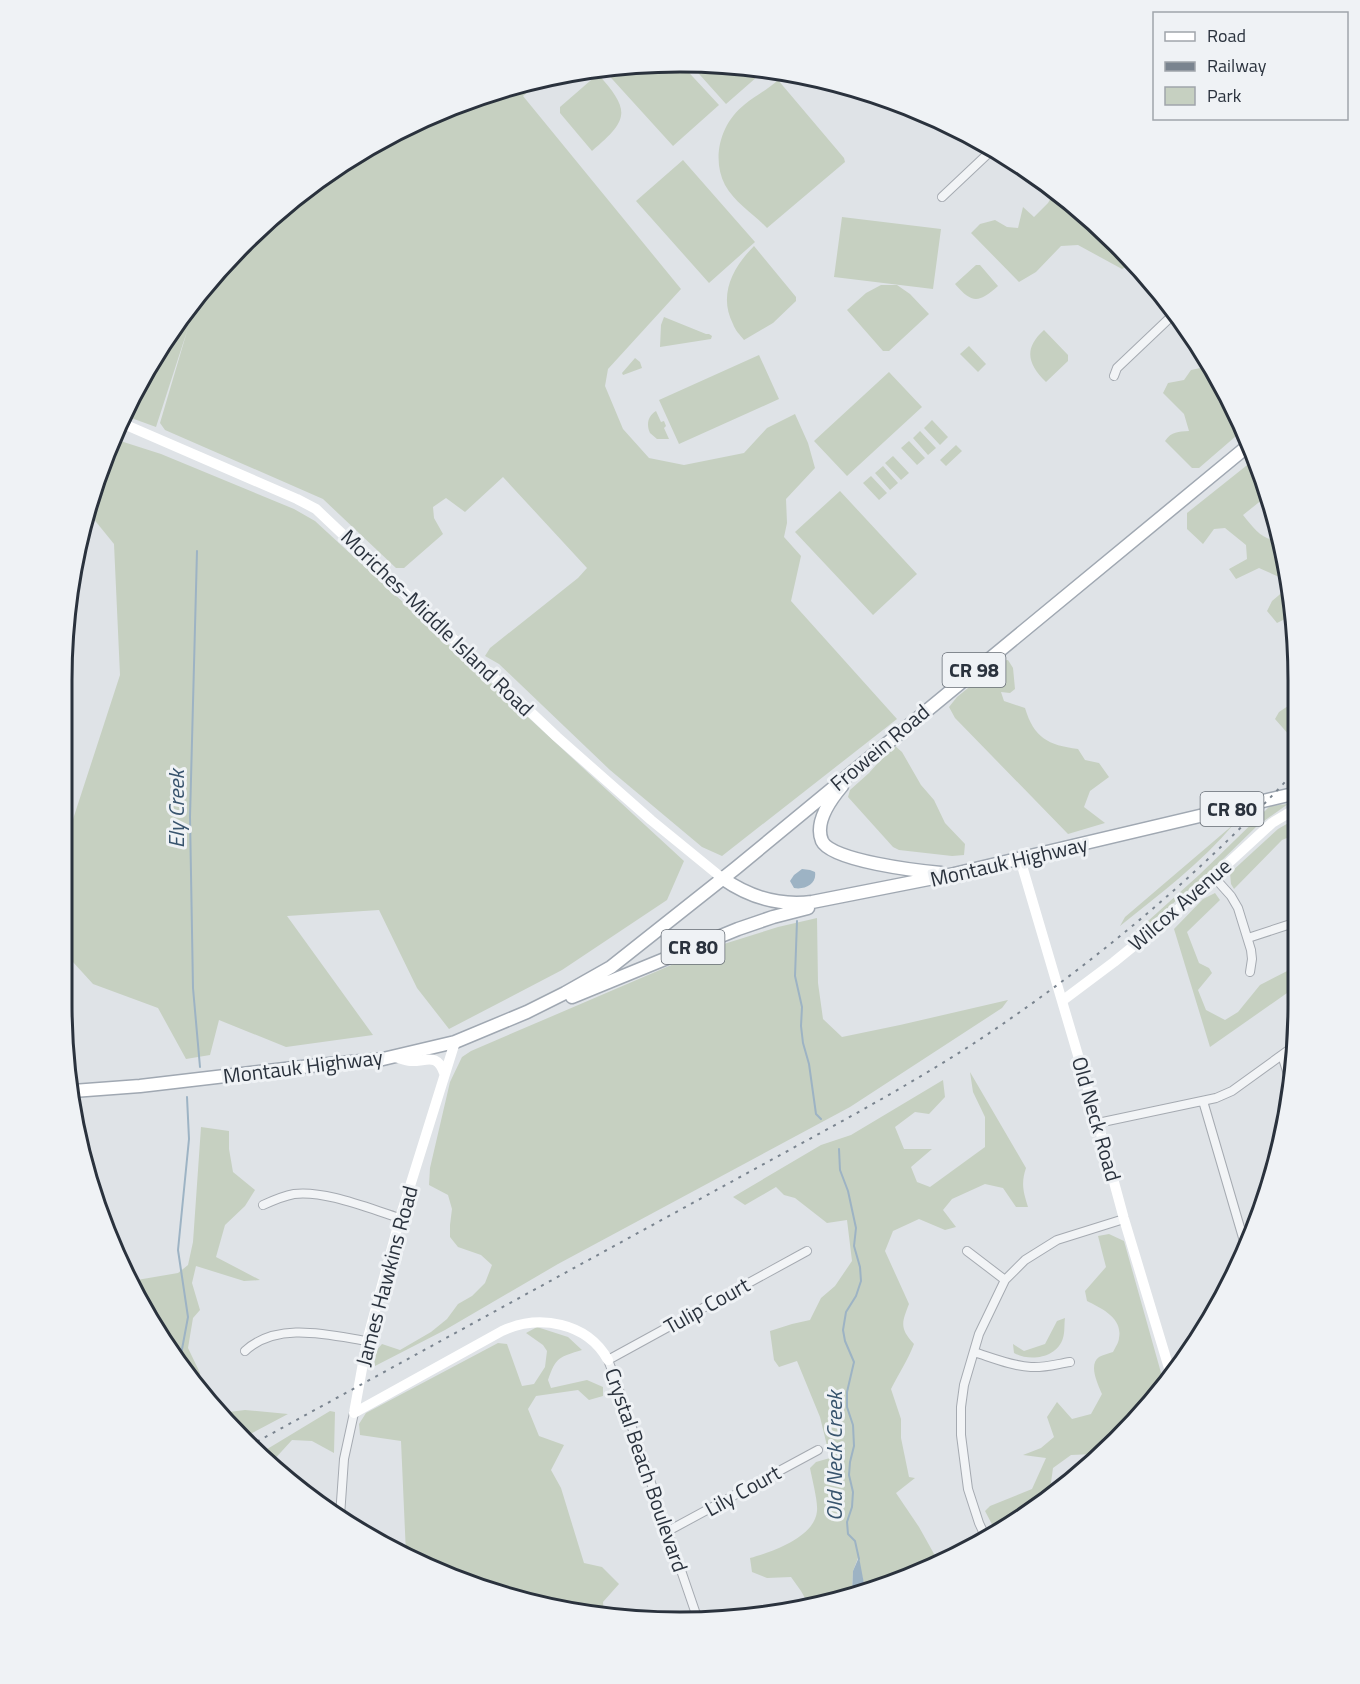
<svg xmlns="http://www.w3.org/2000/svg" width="1360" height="1684" font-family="'Titillium Web',sans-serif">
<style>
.green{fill:#c6d0c1}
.water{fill:#9db3c4}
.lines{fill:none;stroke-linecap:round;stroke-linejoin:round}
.stream{stroke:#9db3c4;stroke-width:2}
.street-casing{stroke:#a5aab1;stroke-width:10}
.primary-casing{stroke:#a0a8b2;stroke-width:15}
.street{stroke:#f2f4f6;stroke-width:8}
.secondary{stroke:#fff;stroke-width:10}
.primary{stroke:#fff;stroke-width:12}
.rail{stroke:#7a848f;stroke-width:2;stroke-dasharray:3 6;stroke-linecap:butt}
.labels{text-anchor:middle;stroke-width:6;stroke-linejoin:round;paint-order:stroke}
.shield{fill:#eff2f5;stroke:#656c74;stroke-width:1.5}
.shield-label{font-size:20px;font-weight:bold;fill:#2a323d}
.street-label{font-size:21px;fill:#2a323d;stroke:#eff2f5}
.water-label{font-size:22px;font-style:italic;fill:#37536d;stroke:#eff2f5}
.rim{fill:none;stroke:#2a323d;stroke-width:3}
</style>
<rect width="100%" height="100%" fill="#dfe3e7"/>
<path class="green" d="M639,63L681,64L719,105L673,146L603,69Z
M691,65L760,67L767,68L726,104Z
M598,74C630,110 630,119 592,151L560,113V107Z
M546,78L523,96L681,289L608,369L605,386L623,429L649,458L684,465L744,453L767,428L795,414L808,443L815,468L786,499L787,523L784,537L801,556L791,601L897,719L722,856L702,847L610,770L499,664L485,656L490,648L578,578L587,568L503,477L465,512L446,498L433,507L434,518L443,534L404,568H396L323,499L165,430L160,423L188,328L156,427L123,415L145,370L215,272L303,190L406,125L520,83Z
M778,80L844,158L845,162L767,228C754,214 735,203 725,185C711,158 721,123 744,105C755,96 767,90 778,80Z
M683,160L755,242L709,283L636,201Z
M1055,191L1088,215L1133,263L1122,269L1078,245L1061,246L1036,272L1019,282L971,233L980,224L995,220L1007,227L1018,228L1023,207L1034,217L1048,203Z
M842,217L941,229L933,289L834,277Z
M754,246L796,297V301L773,323L744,340C740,335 735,330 733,324C718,295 733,267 754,246Z
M976,265H980L998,286C979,303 972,304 955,284Z
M881,285H897L910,294L929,314L889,351H883L847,310L866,293Z
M664,317L706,334H709L712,336L711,339L660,347L661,325Z
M1044,330L1068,355V361L1046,382C1028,364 1023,349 1044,330Z
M969,346L986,364L978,372L960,354Z
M759,355L779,399L679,444L659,400Z
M635,358L640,362L642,368L623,375L622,373Z
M1205,367L1211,368L1235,406L1243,430L1199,468H1192L1165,441C1172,431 1178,432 1189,431L1184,414L1163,393L1168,383L1184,380L1191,370Z
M889,372L922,407L847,476L814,441Z
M656,411L661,422L664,421L666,426L664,428L669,439H657L650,433C646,424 648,416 656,411Z
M932,420L948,437L940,445L924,428Z
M920,431L936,448L928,455L913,438Z
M111,438L161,454L294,509L315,521L684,861L667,900L562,970L449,1029L417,988L379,910L287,916L373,1035L286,1047L219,1020L210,1055L186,1059L158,1008L93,984L62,950V853L120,675L114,544L88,512Z
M909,441L925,458L917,465L901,448Z
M956,445L962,451L946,466L940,460Z
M893,456L909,473L901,480L885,463Z
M1251,462H1254L1257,465L1268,495L1243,515C1255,530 1262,540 1281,541L1293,615L1277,623L1267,611L1272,601L1285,590L1286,580L1259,568L1236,579L1229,569L1247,559L1246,545L1225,528L1214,529L1203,544L1187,529V513Z
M883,466L898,483L890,490L875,473Z
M871,476L887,493L879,500L863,483Z
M840,491L917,574L873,615L795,532Z
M1008,660L1013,668L1015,689L1010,693L1001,692L1004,701L1025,708C1034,738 1048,745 1078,749L1085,760L1099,763L1109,777L1090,791L1084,807L1105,823L1068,834L955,718L949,707L957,697L1001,661Z
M1296,672L1297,673V744L1275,719L1279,712L1294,702V680Z
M894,745L902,752L921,785L934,800L945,823L965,844L964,855L952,856L899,850L893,847L848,797L850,790L869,773Z
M1288,804L1257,826L1213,869L1149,924L1127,940L1199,875L1270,806Z
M1297,818V834L1282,840L1234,889L1231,884L1230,873L1278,829Z
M1234,824C1201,863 1160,894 1120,926L1125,917Z
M1215,893L1220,900L1187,932L1199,963L1209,968L1212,973L1198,990L1206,1010L1225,1020L1238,1012L1260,985L1297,966V986L1210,1047L1174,929L1203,899Z
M817,918L818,983L823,1019L842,1037L900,1025L1008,1000L1002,1008L850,1107L558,1264L445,1330L375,1366L374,1353L382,1344L400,1350L431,1332L447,1319L458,1304L472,1296L485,1283L492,1265L481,1255L458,1247L450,1237V1225L452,1209L448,1195L429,1185L430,1168L450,1082L462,1057L471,1051L711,948L778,927Z
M970,1072L1026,1168C1021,1183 1023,1191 1028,1207H1016L1003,1188L985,1184L952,1199L943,1210L956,1227L945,1230L919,1219L893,1231L885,1251L909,1304C902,1322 899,1328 914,1344C908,1360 899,1373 891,1389L901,1419V1438L909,1477L915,1478L896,1493L919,1527L938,1561L950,1555L965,1552L954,1559L865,1589L858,1558L853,1571L852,1593L810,1607L801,1591L791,1577L767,1578L752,1572L750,1558C772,1552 815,1537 817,1511C818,1501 812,1479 810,1468L816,1462L830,1458L820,1417L797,1361L779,1367L774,1360L770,1331L792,1324L810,1320L821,1298L835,1286L852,1261L847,1220L827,1223L795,1198L784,1195L776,1187L745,1205L733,1197L821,1145L851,1135L943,1080L945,1097L929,1114L915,1112L895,1127L904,1149H932L911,1167L917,1182L930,1187L985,1147V1117L973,1092Z
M201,1127L229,1131V1149L233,1172L255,1190L245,1206L225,1225L216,1257L260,1280L244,1281L196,1266L192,1283L200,1310L193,1318L188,1348L200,1373L201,1388L144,1313L131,1281L178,1273L188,1265L193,1242Z
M1109,1234L1124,1241L1165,1387L1127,1425L1117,1427L1103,1438L1094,1454L1071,1455L1053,1468L1049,1497L1050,1498L996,1532L985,1511L990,1506L1032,1489L1046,1458L1023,1455L1041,1448L1054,1437L1047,1417L1057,1402L1072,1419L1091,1414L1102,1394C1098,1384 1088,1365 1099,1357C1103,1355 1109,1353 1113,1352C1115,1348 1119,1342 1119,1338C1123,1318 1101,1308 1087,1301L1085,1291L1106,1267L1098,1236Z
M1065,1318C1064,1325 1065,1332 1063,1338C1057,1358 1030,1362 1014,1353L1013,1344L1024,1351L1045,1344L1057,1321Z
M537,1327L568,1337L582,1350C559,1357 556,1357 548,1380L551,1388L587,1380L603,1387V1396L589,1400L578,1390L536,1396L528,1409L539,1436L564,1445L551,1470L561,1488L584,1563L602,1567L619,1584L603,1602L604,1615L520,1601L406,1554L401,1441L360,1435L359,1424L366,1413L498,1343L507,1344L522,1386L534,1384L545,1367L547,1351L543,1345L526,1333Z
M245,1410L288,1414L241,1439L221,1413Z
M330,1411L335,1412L334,1453L312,1441L292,1440L271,1463L259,1454Z"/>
<path class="water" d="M802,869L810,870L815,872C817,884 805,890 794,888L790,881L794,875Z
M859,1557L865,1589L852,1593L853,1571Z"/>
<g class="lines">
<path class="stream" d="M197,551L190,817L193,988L200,1067
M797,921L795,976L802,1007L801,1026L803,1043L809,1064L816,1114L821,1119
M839,1149L840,1170L848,1191L856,1228L854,1246L860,1267L861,1281L856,1296L846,1312L843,1330L845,1341L854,1362L847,1392V1407L853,1425L854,1446L850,1462L849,1475L853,1492L852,1507L847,1522L848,1534L855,1541L859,1559
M180,1360L188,1317L178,1250L189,1139L187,1097"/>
<g class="street-casing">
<path id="street" d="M942,197L994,148
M1114,376L1117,368L1176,312
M1214,877L1231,896L1238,908L1251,950L1252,959L1250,972
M1248,938L1297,922
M1282,1055L1291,1084
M1203,1101L1246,1248
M1098,1123L1216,1098L1232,1091L1297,1044
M263,1205C274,1200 283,1196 294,1194C325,1190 370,1209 400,1218
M967,1251L1005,1280
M245,1351C277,1321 329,1335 367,1341
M974,1352C993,1358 1012,1366 1031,1367C1044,1368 1057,1364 1070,1362
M340,1516L344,1459L354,1413
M668,1531L818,1450
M986,1538L979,1523L968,1489L961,1435V1407L964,1385L979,1334L1005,1280L1025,1260L1057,1240L1124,1219
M697,1617L615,1378L608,1360L807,1251"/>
</g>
<g class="primary-casing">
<path id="primary" d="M842,786C831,799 814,822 822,841C831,861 919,871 941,873
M722,878C749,897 780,906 812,902L954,874L1297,793
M572,997L738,929L773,917L808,908
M73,1091L140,1086L319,1065L383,1059L455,1042L527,1012L565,993L611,967L736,868L1249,445"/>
</g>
<use href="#street" class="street"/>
<path class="secondary" d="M119,422L297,499L316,509L557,737L651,820L722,878
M1020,859L1098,1123L1124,1219L1172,1378
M1062,1001L1114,962L1173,914L1272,823L1297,808
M395,1057C400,1058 405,1061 410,1061C426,1062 437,1052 444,1073
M354,1413L367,1341L400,1218L455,1042
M354,1413L502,1331C539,1314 587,1322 608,1360"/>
<use href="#primary" class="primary"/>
<path class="rail" d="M249,1446L846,1119C891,1094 936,1068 979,1040C1095,963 1203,872 1297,769"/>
</g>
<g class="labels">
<g class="shield">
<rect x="942.5" y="653" width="63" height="34" rx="4.5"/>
<rect x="1200.5" y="792" width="63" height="34" rx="4.5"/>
<rect x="661.5" y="930" width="63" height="34" rx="4.5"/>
</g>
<g class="shield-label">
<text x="974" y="677">CR 98</text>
<text x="1232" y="816">CR 80</text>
<text x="693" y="954">CR 80</text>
</g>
<g class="street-label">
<text transform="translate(437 623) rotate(44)" y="7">Moriches-Middle Island Road</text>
<text transform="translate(880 748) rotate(-40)" y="7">Frowein Road</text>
<text transform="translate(1009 862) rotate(-13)" y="7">Montauk Highway</text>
<text transform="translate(1180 905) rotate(-41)" y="7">Wilcox Avenue</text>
<text transform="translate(303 1067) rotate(-7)" y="7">Montauk Highway</text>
<text transform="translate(1096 1119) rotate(74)" y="7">Old Neck Road</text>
<text transform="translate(387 1276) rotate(-75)" y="7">James Hawkins Road</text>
<text transform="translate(707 1306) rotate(-29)" y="7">Tulip Court</text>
<text transform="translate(646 1470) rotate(71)" y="7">Crystal Beach Boulevard</text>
<text transform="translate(743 1491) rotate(-29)" y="7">Lily Court</text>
</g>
<g class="water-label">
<text transform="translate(176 809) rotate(-90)" y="8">Ely Creek</text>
<text transform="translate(834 1456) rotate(-90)" y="8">Old Neck Creek</text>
</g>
</g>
<path d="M0 0H1360V1684H0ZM680 72H680A608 608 0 0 1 1288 680V1004A608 608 0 0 1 680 1612H680A608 608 0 0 1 72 1004V680A608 608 0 0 1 680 72Z" fill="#eff2f5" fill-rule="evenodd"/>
<path class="rim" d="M680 72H680A608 608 0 0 1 1288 680V1004A608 608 0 0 1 680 1612H680A608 608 0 0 1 72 1004V680A608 608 0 0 1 680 72Z"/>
<rect x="1153" y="12" width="195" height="108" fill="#eff2f5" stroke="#a0a5ab" stroke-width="1.5"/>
<rect x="1165" y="32" width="30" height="9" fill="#ffffff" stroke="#a0a5ab" stroke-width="1.5"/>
<text x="1207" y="42" font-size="18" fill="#2a323d">Road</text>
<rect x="1165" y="62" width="30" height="9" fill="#7a848f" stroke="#a0a5ab" stroke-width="1.5"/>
<text x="1207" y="72" font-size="18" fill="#2a323d">Railway</text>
<rect x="1165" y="87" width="30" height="18" fill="#c6d0c1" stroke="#a0a5ab" stroke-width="1.5"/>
<text x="1207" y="102" font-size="18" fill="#2a323d">Park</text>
</svg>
